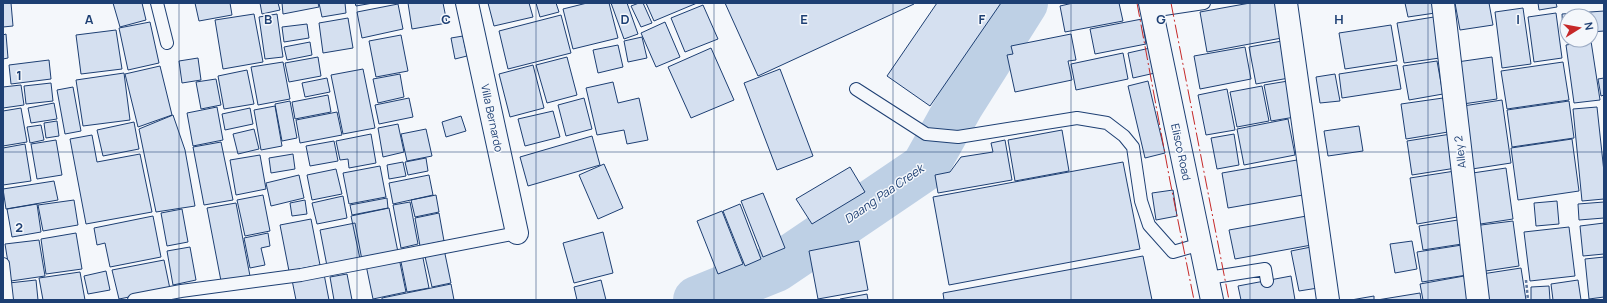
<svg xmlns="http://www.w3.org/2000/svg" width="1607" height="303" font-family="Manrope,sans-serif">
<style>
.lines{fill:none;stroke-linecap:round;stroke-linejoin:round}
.river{stroke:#bed0e5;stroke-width:48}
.building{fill:#d5e0f0;stroke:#1d3f73}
.lane-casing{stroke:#1d3f73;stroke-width:14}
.street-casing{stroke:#1d3f73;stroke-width:24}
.secondary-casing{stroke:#1d3f73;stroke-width:24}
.path{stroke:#5e769c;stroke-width:2.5;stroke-dasharray:3 2;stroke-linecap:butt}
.lane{stroke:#f4f7fb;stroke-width:12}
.street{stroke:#f4f7fb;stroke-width:22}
.secondary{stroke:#f4f7fb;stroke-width:22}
.power{stroke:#c62828;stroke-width:1;stroke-dasharray:14 3 2 3;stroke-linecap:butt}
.grid{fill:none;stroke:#1d3f73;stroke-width:1;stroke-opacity:0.55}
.labels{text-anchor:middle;stroke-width:3;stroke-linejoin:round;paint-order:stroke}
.street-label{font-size:11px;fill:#1d3f73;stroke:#f4f7fb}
.water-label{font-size:12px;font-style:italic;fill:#1d3f73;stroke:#f4f7fb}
.grid-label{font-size:13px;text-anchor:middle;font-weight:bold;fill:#1d3f73;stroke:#f4f7fb;stroke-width:3;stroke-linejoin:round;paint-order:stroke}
</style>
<rect width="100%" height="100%" fill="#f4f7fb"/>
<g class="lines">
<path class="river" d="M697,300L776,268L925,167L959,106L1024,3"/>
</g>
<path class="building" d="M3,3H11L13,26L3,27Z
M113,3H142L146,20L120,27Z
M195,3H230L232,15L199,21Z
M260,3H278L280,10L262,14Z
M282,3H318L319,7L283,14Z
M319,3H345L346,13L322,17Z
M355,3H373L356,6Z
M408,3H443L447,23L412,29Z
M488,3H529L533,17L494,26Z
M536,3H556L559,12L540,17Z
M587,3H609L618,38L573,49L563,9Z
M611,3H627L638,34L624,39Z
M639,3H643L652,23L641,27L631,6Z
M646,3H697L654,21Z
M725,3H914V4L758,76Z
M937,3H1001L930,106L887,76Z
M1073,3H1119L1123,21L1065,32L1060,6Z
M1250,3H1281L1287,37L1207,52L1200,12Z
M1405,3H1441L1442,12L1408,17Z
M1455,3H1489L1493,25L1460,30Z
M1538,3H1556L1557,7L1539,10Z
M398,4L403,29L362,38L357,12Z
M703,5L718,39L685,52L671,18Z
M1523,8L1531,64L1502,68L1495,12Z
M1604,11V31L1591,32V16H1567V34H1563L1562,14Z
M1556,13L1562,58L1534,62L1528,17Z
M254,14L263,62L223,69L215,20Z
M277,14L283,57L265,59L259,17Z
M561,15L571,53L508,69L499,31Z
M1440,16L1447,57L1404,63L1397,23Z
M348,18L353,48L323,53L319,23Z
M1142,19L1146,44L1095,54L1090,29Z
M150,22L159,63L128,70L119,28Z
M665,22L680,57L656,67L641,33Z
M307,24L309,38L284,42L282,27Z
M1391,25L1397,61L1345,69L1339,33Z
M116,30L122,69L81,74L76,35Z
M6,34L8,58L3,59V35Z
M1071,34L1076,60L1068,61L1072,80L1015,92L1007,55L1013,54L1011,46Z
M401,35L408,71L376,77L369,41Z
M463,36L467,56L455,59L451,38Z
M642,37L647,58L628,62L624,41Z
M1282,41L1289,78L1256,84L1249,47Z
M1591,41L1600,100L1574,103L1566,45Z
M310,42L312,55L287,60L284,47Z
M618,45L623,67L598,73L593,50Z
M1245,47L1251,79L1200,89L1194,56Z
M711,48L734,100L691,118L668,67Z
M1150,48L1155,73L1133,78L1128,53Z
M1123,53L1128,79L1076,90L1071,64Z
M318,57L321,76L289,82L285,63Z
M567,57L577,95L547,103L536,65Z
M1492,57L1497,99L1463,104L1457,62Z
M198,58L201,80L182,83L179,61Z
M49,60L51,79L11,84L9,65Z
M1437,61L1443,94L1409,100L1403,66Z
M283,62L290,99L258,105L251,67Z
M1563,62L1569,100L1507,109L1501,71Z
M533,65L544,108L510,117L499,74Z
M1397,65L1401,89L1342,98L1339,74Z
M160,66L172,115L138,127L125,74Z
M363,69L375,128L343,134L331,75Z
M780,69L813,156L777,170L744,83Z
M247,70L254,104L224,109L218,76Z
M124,73L130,120L83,126L76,80Z
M400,74L404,97L378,103L373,79Z
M1335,74L1340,101L1320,103L1316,77Z
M327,78L330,92L305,97L302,83Z
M1604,78V95L1601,96L1598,79Z
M216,79L221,105L201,109L196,82Z
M1148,81L1165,153L1145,158L1128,86Z
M1288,81L1295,117L1271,121L1264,85Z
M613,82L618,103L639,98L648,140L627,144L624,130L597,135L586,88Z
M51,83L53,101L26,104L24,86Z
M21,85L24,105L3,108V87Z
M1262,86L1269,121L1237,127L1230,92Z
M73,87L81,131L65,134L57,90Z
M1227,89L1235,130L1206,135L1198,95Z
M328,95L331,112L295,119L292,102Z
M409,98L413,117L379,124L375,105Z
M584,98L592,129L566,136L558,105Z
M1443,98L1448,132L1406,139L1401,104Z
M1502,100L1511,163L1472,169L1463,106Z
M290,101L297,138L282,141L275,104Z
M1569,101L1574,138L1512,147L1507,110Z
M54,103L57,119L31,123L28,108Z
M275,106L282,146L261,150L254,110Z
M217,107L223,140L193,146L187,113Z
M1597,107L1604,172V199L1582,201L1573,109Z
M21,108L27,142L3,146V111Z
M250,108L253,124L225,130L222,114Z
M553,111L560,137L525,146L518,119Z
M337,112L342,135L300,143L296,120Z
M173,115L185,150L195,206L156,212L139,129Z
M461,116L466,131L446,137L442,122Z
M1288,119L1295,155L1244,165L1237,129Z
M57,121L59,136L46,138L44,123Z
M134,122L139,149L103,156L97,130Z
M398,124L404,152L383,157L378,128Z
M41,125L44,140L30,143L27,127Z
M1359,126L1363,151L1328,156L1324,131Z
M254,129L259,149L238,154L233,134Z
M426,129L432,156L407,161L401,134Z
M1062,130L1069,171L1015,181L1008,140Z
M371,134L376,163L349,168L348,159L340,160L336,141Z
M1234,134L1239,165L1217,169L1211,138Z
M1451,134L1456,168L1412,175L1407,141Z
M92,135L97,162L140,154L152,212L86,224L70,139Z
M592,136L600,165L528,186L520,157Z
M1572,139L1579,191L1518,200L1511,148Z
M56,140L62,175L37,179L31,144Z
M1005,140L1012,180L938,193L935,175L950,172L961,157L993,152L991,143Z
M334,141L338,161L310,166L306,146Z
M221,142L233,200L204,205L193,147Z
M25,144L31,181L3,185V148Z
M293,154L295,169L271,173L269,158Z
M260,155L266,189L236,195L230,160Z
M426,158L428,171L408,175L405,162Z
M1297,160L1303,195L1228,208L1222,173Z
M403,162L406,176L389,179L387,165Z
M1123,162L1140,249L949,285L933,197Z
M604,164L623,208L598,219L579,175Z
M380,166L386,197L349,204L343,173Z
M850,167L865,192L812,224L796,199Z
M1506,168L1513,219L1474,225L1466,174Z
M336,169L342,194L312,200L307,175Z
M1455,171L1463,216L1417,224L1410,178Z
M299,175L304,198L271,206L266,183Z
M429,175L433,195L393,204L389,183Z
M54,181L58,200L6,209L3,189Z
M1173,190L1177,216L1156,220L1152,193Z
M763,193L785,248L763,257L741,201Z
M263,195L270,231L245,236L237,200Z
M436,195L439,212L415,217L411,200Z
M343,196L347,218L317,224L312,203Z
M387,198L388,208L352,215L350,205Z
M74,200L78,225L43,231L38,205Z
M305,200L307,214L292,216L290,203Z
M1557,201L1559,224L1536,226L1534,203Z
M410,202L418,244L401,248L393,205Z
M1604,202V218L1579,220L1578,204Z
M236,203L250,276L221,281L207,208Z
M37,204L41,232L12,237L7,209Z
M740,204L761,259L745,266L723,211Z
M389,208L398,252L360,259L351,216Z
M182,209L188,242L167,246L161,213Z
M722,211L743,264L718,274L697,221Z
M439,213L444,241L420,246L415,218Z
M1312,215L1317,244L1235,259L1229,230Z
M153,216L161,257L110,267L105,243L97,245L94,228Z
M311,219L320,265L289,271L280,225Z
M1458,220L1462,244L1423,250L1419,226Z
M1513,221L1519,266L1479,272L1473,226Z
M355,223L362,260L327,266L320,230Z
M1604,223V254L1583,256L1580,226Z
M1569,227L1575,276L1530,281L1524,232Z
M603,232L613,273L574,283L563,243Z
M76,233L82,269L46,274L41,239Z
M268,233L270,246L261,248L265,265L250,268L244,238Z
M39,240L45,276L11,281L5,244Z
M859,241L868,290L818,299L809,251Z
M1412,241L1417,269L1395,273L1390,244Z
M1462,245L1467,275L1422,282L1417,252Z
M190,247L196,280L173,285L167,251Z
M1311,247L1318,288L1299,291L1291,251Z
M444,249L451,283L432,287L424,252Z
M422,253L429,288L407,292L400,257Z
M1143,256L1152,300H944L943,293Z
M1604,257V297L1589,299L1585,259Z
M399,258L406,292L373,299L366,265Z
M164,260L170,289L119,299L112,270Z
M1521,268L1526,300H1486L1482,274Z
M106,271L110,290L88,294L84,276Z
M80,272L85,300H43L39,278Z
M324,274L329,300H296L292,280Z
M347,274L352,300H334L330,277Z
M1291,276L1295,300H1241L1238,286Z
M1464,276L1468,300H1423L1420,284Z
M36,280L38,300H11L9,283Z
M601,280L606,300H577L574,287Z
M1578,280L1581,300H1553L1551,284Z
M451,284L454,300H382V298Z
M1549,286L1550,300H1531V287Z
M1420,293L1421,300H1377Z
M867,294L868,300H840V299Z
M1374,296V300H1351Z"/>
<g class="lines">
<g class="lane-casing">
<path id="lane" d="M157,3L167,43
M1151,11L1204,3
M856,89L926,134L958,137L1077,118L1107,123L1124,136L1133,147L1141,201L1149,225L1173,252L1201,244
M3,264L7,300
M1208,278L1265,269L1267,281
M134,300L181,291L301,275L517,233"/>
</g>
<g class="street-casing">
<path id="street" d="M467,3L517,233
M1286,3L1328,300
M1443,3L1478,300"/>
</g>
<g class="secondary-casing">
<path id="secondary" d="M1150,3L1212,300"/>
</g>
<path class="path" d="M1526,280L1528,300"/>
<use href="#lane" class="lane"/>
<use href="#street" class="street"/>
<use href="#secondary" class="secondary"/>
<path class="power" d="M1137,3L1170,181L1194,300
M1171,3L1229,300"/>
</g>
<path class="grid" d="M179,3V300M357,3V300M536,3V300M714,3V300M893,3V300M1071,3V300M1250,3V300M1428,3V300M3,152H1604"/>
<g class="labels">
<g class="street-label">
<text transform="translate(492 118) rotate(78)" y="4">Villa Bernardo</text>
<text transform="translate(1181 152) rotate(78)" y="4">Elisco Road</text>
<text transform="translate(1460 152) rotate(-97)" y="4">Alley 2</text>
</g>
<g class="water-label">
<text transform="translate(884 194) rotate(-35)" y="4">Daang Paa Creek</text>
</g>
</g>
<g class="grid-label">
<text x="89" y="24">A</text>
<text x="268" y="24">B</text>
<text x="446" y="24">C</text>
<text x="625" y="24">D</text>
<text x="804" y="24">E</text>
<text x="982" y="24">F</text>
<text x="1161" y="24">G</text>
<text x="1339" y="24">H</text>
<text x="1518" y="24">I</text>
<text x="19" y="80">1</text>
<text x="19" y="232">2</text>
</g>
<rect width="1607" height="303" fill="none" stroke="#1d3f73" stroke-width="8"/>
<g transform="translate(1579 28) rotate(79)"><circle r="19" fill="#f4f7fb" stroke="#9eadc5"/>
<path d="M0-3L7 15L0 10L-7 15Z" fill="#c62828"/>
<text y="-6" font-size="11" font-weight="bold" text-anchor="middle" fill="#1d3f73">N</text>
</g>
</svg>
